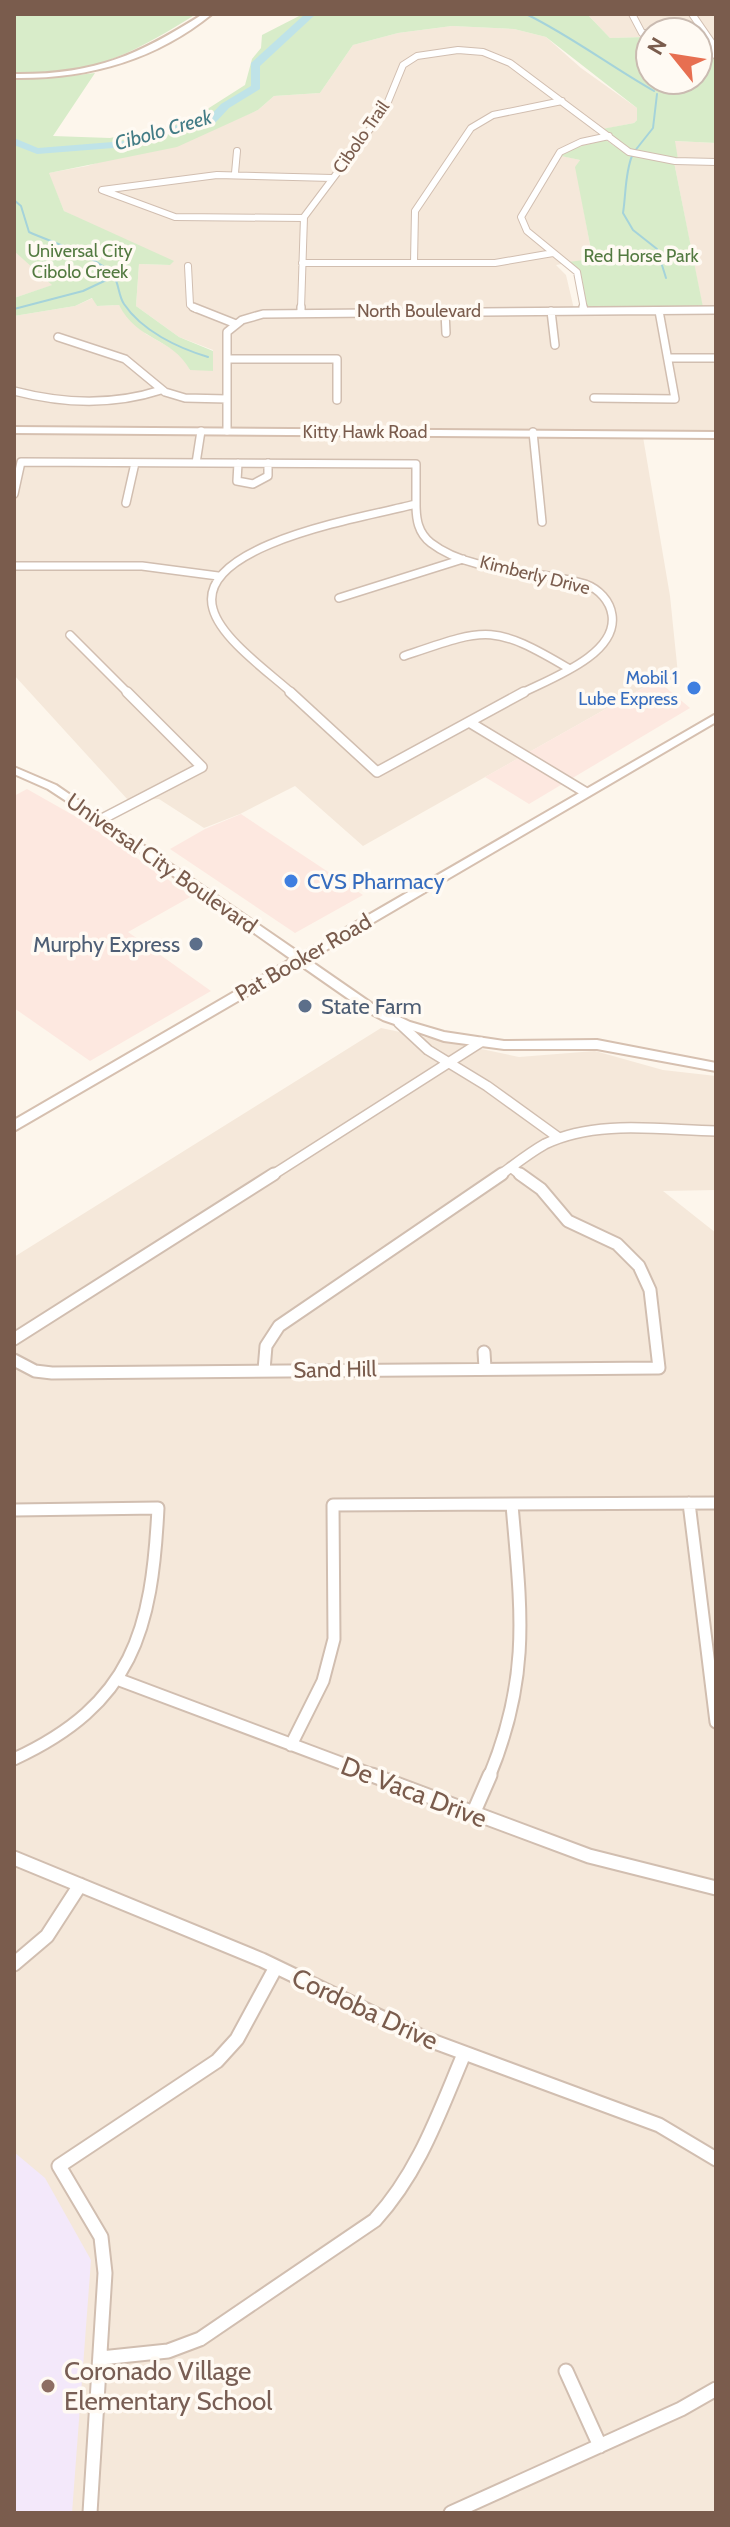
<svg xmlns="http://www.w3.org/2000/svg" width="730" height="2527" font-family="Cabin,sans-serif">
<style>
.residential{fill:#f5e8da}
.commercial{fill:#fde8e0}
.education{fill:#f3e8fa}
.green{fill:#d8ecc9}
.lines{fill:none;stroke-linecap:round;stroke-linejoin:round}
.stream{stroke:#a5d3da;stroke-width:2}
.river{fill:#bfe3e8;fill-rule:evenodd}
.street-far4-casing{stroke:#d1beb0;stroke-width:8}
.street-far3-casing{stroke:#d1beb0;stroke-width:10}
.street-far2-casing{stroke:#d1beb0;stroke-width:12}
.street-far1-casing{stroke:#d1beb0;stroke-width:15}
.street-casing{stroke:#d1beb0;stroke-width:17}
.secondary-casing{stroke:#d6c0b0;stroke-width:4}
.street-far4{stroke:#fff;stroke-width:6}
.street-far3{stroke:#fff;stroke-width:7}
.street-far2{stroke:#fff;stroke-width:9}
.street-far1{stroke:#fff;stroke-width:11}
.street{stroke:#fff;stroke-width:13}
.secondary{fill:#fff;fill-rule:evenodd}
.shop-dot{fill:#3f7fe0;stroke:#fffaf3;stroke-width:3}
.service-dot{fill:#5c6f8a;stroke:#fffaf3;stroke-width:3}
.education-dot{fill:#8d6e63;stroke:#fffaf3;stroke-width:3}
.labels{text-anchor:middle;stroke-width:7;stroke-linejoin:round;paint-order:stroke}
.far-street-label{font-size:18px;fill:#7a5c4d;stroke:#fffaf3}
.far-park-label{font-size:18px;fill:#537a41;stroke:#fffaf3}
.far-shop-label{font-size:18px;fill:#366cbe;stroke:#fffaf3;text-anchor:end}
.far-water-label{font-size:20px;font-style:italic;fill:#437c86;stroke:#fffaf3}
.street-label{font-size:22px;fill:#7a5c4d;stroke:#fffaf3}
.shop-label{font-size:22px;fill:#366cbe;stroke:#fffaf3;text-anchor:start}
.service-label{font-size:22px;fill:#4e5e75;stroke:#fffaf3;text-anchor:end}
.near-street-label{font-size:26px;fill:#7a5c4d;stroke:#fffaf3}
.near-education-label{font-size:26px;fill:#785e54;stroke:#fffaf3;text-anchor:start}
</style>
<rect width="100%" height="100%" fill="#fdf6ec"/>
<path class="residential" d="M587,14H716V59H698V32H650V51L645,37L610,38Z
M452,26L514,29L546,37L581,68L637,108V120L634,123L594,131L606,140L562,156L580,160L576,167L592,256L585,260L556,265L566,275L574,309H703L674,162L678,159L674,141L716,143V435L643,437L670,596L679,684L664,676L363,846L295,786L240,814L204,828L159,799L128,800L14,675V316L75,306L93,298L97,306L119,305L146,334L181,354L190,370H213V350L179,337L136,306L139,264L170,265L64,211L48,173L87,166L227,123L258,110L274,96L320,93L353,45L398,33Z
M14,251L42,272L53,285L14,298Z
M381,1028L519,1057L595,1051L663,1070L716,1076V1190L663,1191L716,1233V2513H14V1257Z"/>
<path class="commercial" d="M657,680L690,708L529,804L485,777Z
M27,789L80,819L192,896L128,932L211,991L90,1061L14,1008V796Z
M241,814L363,895L295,933L170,849L205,829Z"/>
<path class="education" d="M14,2152L45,2178L91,2260L72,2513H14Z"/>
<path class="green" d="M14,14H196C134,53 90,77 14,73Z
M303,14H587L610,38L645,37L650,51V80H698V59H716V143L675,141L678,159L631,151L602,129L634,123L637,120V108L546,37L514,29L452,26L398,33L353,45L320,93L274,96L258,110L177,147L49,173L64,211L174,261L170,265L139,264L136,306L179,337L213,351V371L190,370C172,337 137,341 119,305L97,306L92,298L75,306L14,316V298L52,285L14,251V79H43L95,73L53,136L110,138L187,122L245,85L252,59L261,48L262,35Z
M606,140C626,156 648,160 674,162L703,307L614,311L587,307L581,274L568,262L584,260L592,255L575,167L580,160L561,156L566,150Z"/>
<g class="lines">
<path class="stream" d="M526,14C571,36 610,66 654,91
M634,152L653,128L657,94
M632,156C625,173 626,194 623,213L633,230L657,249L666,278
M14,200L21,206L29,232C51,242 98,257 113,275C119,282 118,295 124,304C142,331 178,348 208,357
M14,309L83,291L115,276"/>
<path class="river" d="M305,14H316L260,66V89L229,108L215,123L163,135L126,147L37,154L14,145V138L38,148L125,141L156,130L207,119L221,104L251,86V63Z"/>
<g class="street-far4-casing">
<path id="street-far4" d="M632,14L642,33H650
M692,14L712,43L716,56
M235,173L237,151
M304,218L175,217L102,190L217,175L332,178
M302,263H495L553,253
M414,263L415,211L471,128L493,115L562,101
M188,266L190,305L196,309
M301,309L304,217L385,109L403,65L417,56L458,50L483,52L510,63L629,152L675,161L716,162
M584,309L577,272L527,231L521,217L560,152L581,142L609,136"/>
</g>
<g class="street-far3-casing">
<path id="street-far3" d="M193,307L236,324
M583,307L584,311
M301,311V307
M445,311L446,333
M551,311L555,345
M58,337L125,359L165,392L185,398L227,399
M668,358H716
M228,359H337V400
M14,391C64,404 112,406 161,390
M594,398L675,399L659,311
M227,431V332L242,320L263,314L716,310
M533,432L542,522
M196,463L201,431
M238,463L237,481L253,484L268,476V463
M14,494L21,462L416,464V504
M126,503L135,463
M416,504C416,519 418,533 431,543C471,574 538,569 585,584C599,589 610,601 612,615C618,655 549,679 520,694
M14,566H142L218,576
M339,598L463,559
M70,635L129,694
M404,656C486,628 492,623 568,668
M293,694C270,673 221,639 213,609C194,543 372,516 416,504"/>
</g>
<g class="street-far2-casing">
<path id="street-far2" d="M290,692L377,772L524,692
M469,722L585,792
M100,820L202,767L127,692
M399,1023L428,1050L487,1086L559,1138
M512,1168L522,1176
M271,1176L481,1042
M499,1176C514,1165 529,1153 545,1144C596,1119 662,1130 716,1131"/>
</g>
<g class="street-far1-casing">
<path id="street-far1" d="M14,1339L274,1174
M484,1352L485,1368
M14,1360L35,1371L52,1373L659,1368L650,1290L639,1266L617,1244L568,1221L541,1189L520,1174
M264,1370L266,1346L279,1326L502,1174
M689,1503L716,1722
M14,1510L158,1508C152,1630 133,1704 14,1759
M117,1679L378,1777
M291,1745L323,1681L334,1639L333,1505L716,1503
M489,1777C531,1676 521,1610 512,1505"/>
</g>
<g class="street-casing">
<path id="street" d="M372,1775L589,1856L716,1888
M473,1814L490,1775
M14,1858L262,1960L424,2038L659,2125L716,2159
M14,1964L47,1936L80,1885
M101,2358L168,2351L200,2339L375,2220C419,2172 439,2113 464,2054
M566,2371L600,2446
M90,2513L105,2273L101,2237L59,2166L217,2061L237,2039L276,1967
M451,2513L681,2409L716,2389"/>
</g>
<g class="secondary-casing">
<path id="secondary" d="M203,14H212C154,61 87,79 14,78V74C94,75 137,56 203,14Z
M14,427L716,432V438L14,433Z
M716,714V722L309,960L374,1005L410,1022L444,1032L504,1041L597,1040L716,1063V1071L597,1049H504L444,1041L383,1020L366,1011L300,965L14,1131V1120L291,959L77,808L48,789L14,774V767L56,785L301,954Z"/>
</g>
<use href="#street-far4" class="street-far4"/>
<use href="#street-far3" class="street-far3"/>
<use href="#street-far2" class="street-far2"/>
<use href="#street-far1" class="street-far1"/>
<use href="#street" class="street"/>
<use href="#secondary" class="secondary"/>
</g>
<g class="shop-dot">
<circle cx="694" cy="688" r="8"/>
<circle cx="291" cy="881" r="8"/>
</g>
<g class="service-dot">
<circle cx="196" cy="944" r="8"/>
<circle cx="305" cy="1006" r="8"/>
</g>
<circle class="education-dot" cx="48" cy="2386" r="8"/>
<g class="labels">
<g class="far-street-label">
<text transform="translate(361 137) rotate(-55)" y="6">Cibolo Trail</text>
<text x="419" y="317">North Boulevard</text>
<text x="365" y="438">Kitty Hawk Road</text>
<text transform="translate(535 575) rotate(14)" y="6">Kimberly Drive</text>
</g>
<g class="far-park-label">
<text x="80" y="257">Universal City<tspan x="80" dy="21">Cibolo Creek</tspan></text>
<text x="641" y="262">Red Horse Park</text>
</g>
<g class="far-shop-label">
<text x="678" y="684">Mobil 1<tspan x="678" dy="21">Lube Express</tspan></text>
</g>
<g class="far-water-label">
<text transform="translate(163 130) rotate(-16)" y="7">Cibolo Creek</text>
</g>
<g class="street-label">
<text transform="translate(162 863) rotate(35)" y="8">Universal City Boulevard</text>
<text transform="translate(303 957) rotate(-30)" y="8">Pat Booker Road</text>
<text transform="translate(335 1369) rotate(-1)" y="8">Sand Hill</text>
</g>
<g class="shop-label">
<text x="307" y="889">CVS Pharmacy</text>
</g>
<g class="service-label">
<text x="180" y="952">Murphy Express</text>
<text x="321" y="1014" text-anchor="start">State Farm</text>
</g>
<g class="near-street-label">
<text transform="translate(414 1792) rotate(21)" y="9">De Vaca Drive</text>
<text transform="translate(365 2009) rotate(25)" y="9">Cordoba Drive</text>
</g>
<g class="near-education-label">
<text x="64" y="2380">Coronado Village<tspan x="64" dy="30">Elementary School</tspan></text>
</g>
</g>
<rect width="730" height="2527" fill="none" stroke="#7a5c4d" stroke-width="32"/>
<g transform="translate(674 56) rotate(300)"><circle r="38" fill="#fffaf3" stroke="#cabbb1" stroke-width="2"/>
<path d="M0-6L14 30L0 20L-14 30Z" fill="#e76f51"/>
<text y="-12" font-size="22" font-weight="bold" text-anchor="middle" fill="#7a5c4d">N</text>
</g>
</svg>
